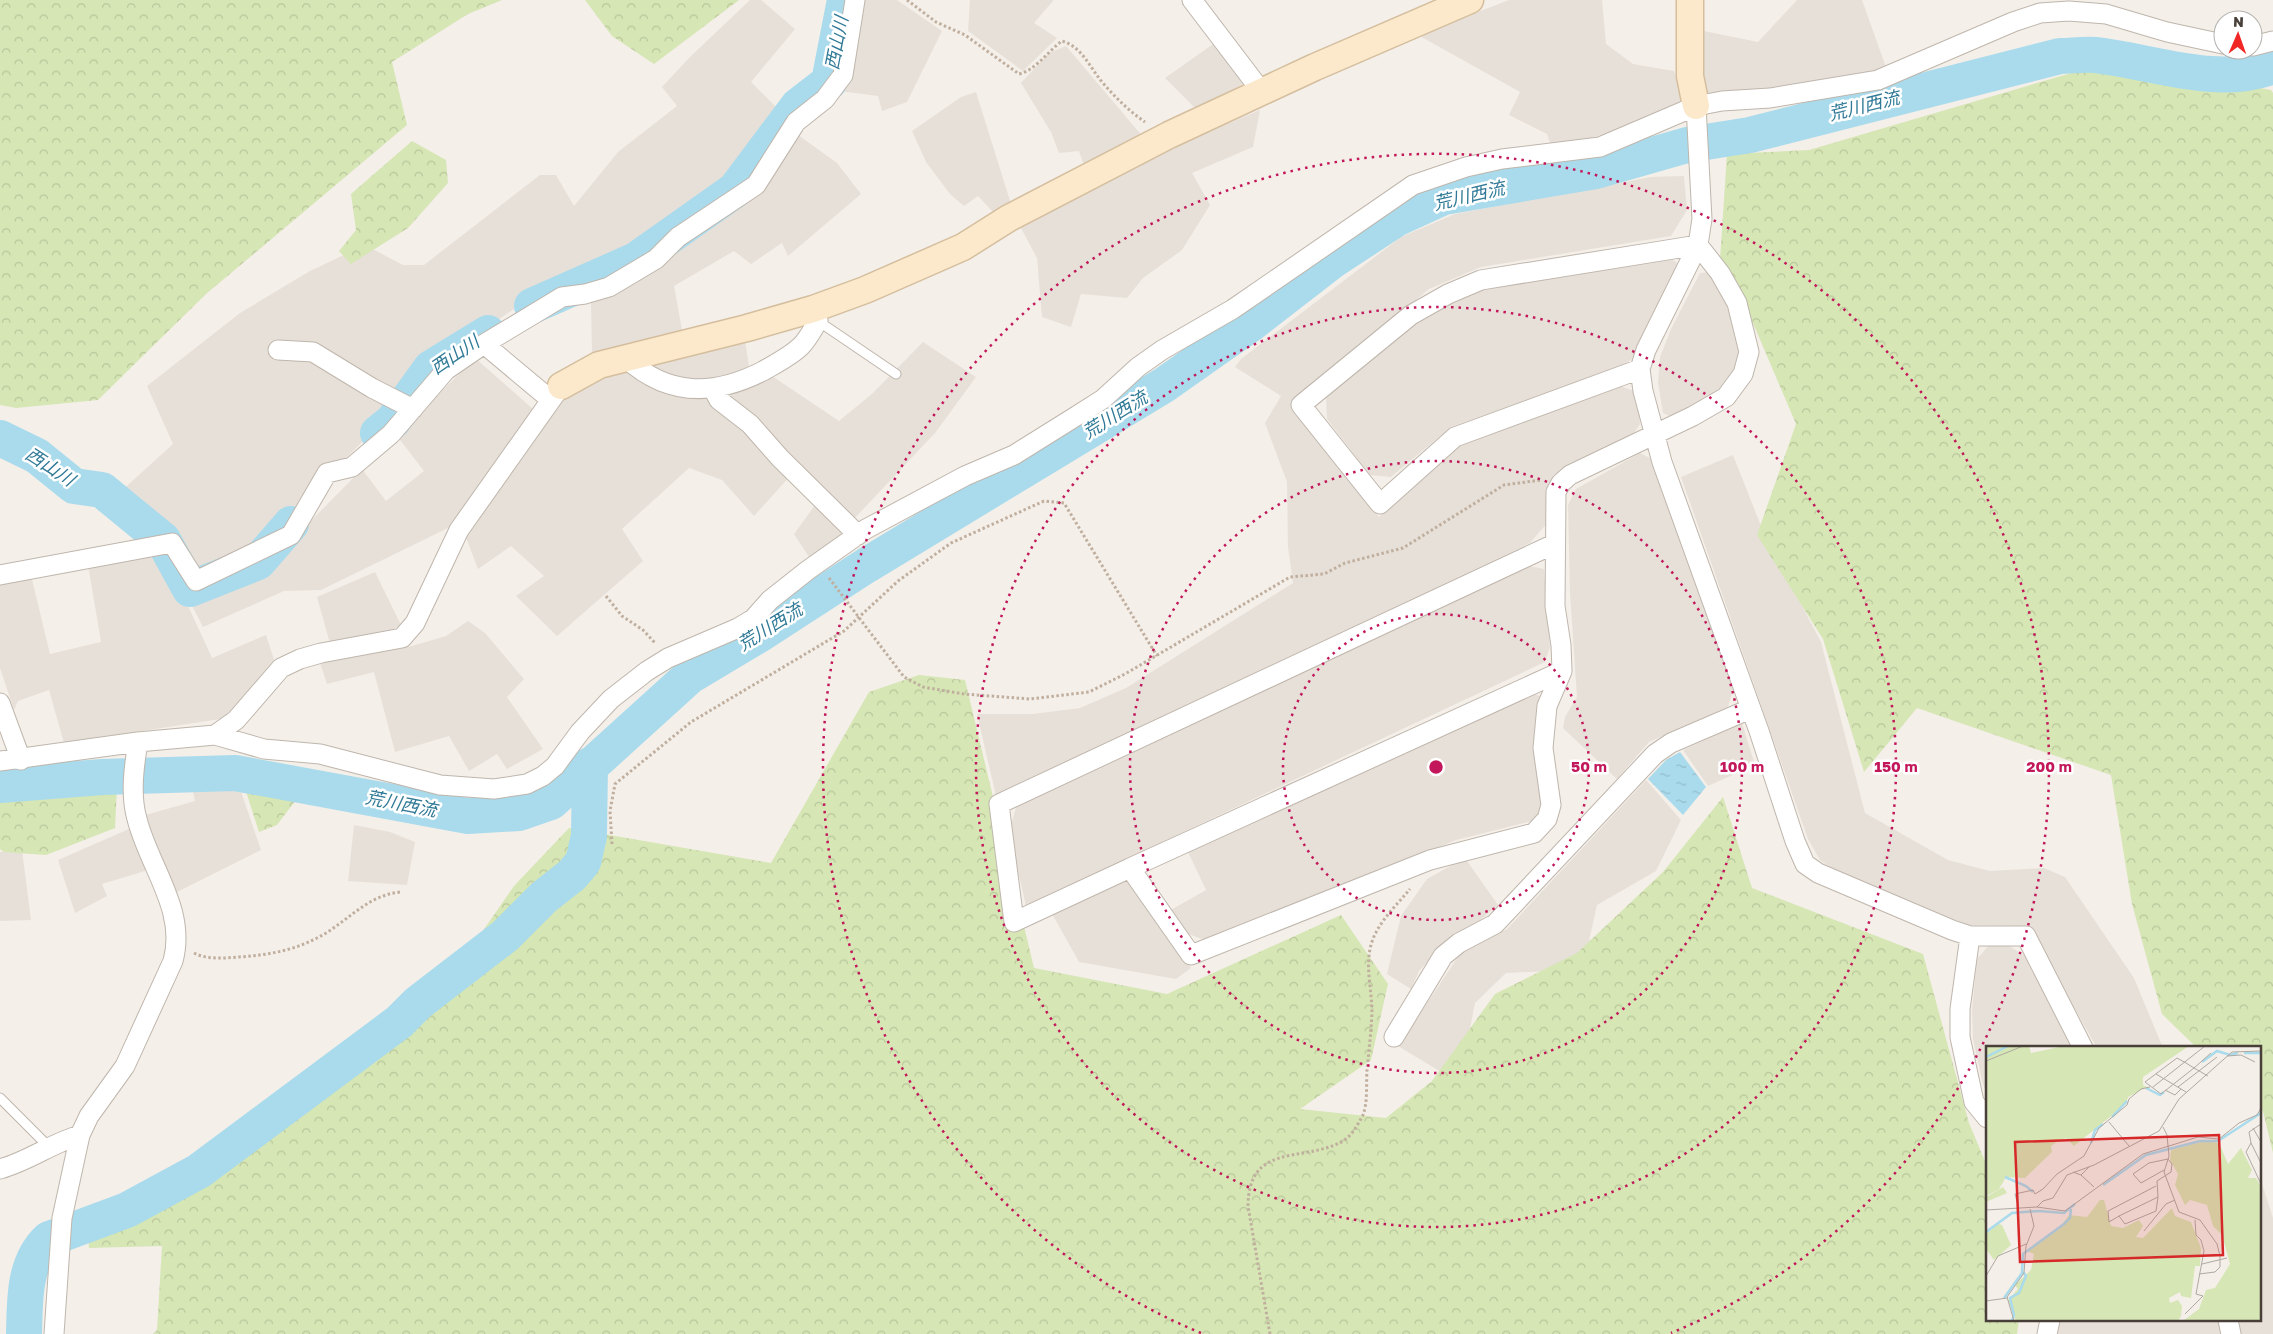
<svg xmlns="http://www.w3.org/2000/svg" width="2273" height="1334" font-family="'Golos Text','Noto Sans JP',sans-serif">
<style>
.residential{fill:#e7e0d8}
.forest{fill:url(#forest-crowns)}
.water{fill:url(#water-ripples)}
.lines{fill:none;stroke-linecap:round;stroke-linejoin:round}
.river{stroke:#a9dbed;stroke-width:36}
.lane-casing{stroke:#bfb6ac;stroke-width:11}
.street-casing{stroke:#bfb6ac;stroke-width:21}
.secondary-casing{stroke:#d4be9e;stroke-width:29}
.path{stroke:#c0af9e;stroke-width:3;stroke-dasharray:2.5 2.5;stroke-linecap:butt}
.lane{stroke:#fff;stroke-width:9}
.street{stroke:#fff;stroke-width:19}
.secondary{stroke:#fce9cb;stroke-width:26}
.ring{fill:none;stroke:#c2185b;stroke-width:2.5;stroke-dasharray:2.5 5}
.labels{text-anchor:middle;stroke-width:5;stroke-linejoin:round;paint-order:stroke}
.water-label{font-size:18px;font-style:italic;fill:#307a97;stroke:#fff}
.inset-river{fill:none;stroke:#a9dbed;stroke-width:2.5}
.inset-road{fill:none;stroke:#afa9a2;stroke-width:1}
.view{fill:#d62828;fill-opacity:0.15;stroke:#d62828;stroke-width:2.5}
.inset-edge{fill:none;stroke:#473f38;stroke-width:2.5}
.centre{fill:#c2185b;stroke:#fff;stroke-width:2.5}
.ring-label{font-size:15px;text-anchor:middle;font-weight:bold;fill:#c2185b;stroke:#fff;stroke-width:5;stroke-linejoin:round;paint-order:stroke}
</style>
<defs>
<pattern id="forest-crowns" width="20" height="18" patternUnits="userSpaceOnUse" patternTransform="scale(1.25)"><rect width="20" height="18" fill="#d6e6b4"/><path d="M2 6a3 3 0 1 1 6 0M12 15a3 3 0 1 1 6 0" fill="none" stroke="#b9c69c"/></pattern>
<pattern id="water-ripples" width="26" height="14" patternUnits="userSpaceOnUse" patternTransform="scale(1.25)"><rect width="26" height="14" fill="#a9dbed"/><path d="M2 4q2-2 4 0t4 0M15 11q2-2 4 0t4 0" fill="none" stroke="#93bdcc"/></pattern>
</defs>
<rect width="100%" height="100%" fill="#f4efe9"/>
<path class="residential" d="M750,0H761L795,29L751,82L785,116L733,188L645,248L542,290L437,361L395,409L344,460L329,462L287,526L198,575L171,538L118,494L173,444L147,386L240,313L310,271L365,245L403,265H424L540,175H556L574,206L618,152L677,106L662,87L689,58Z
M861,0H897L942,31L907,102L882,111L878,96L840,91Z
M970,0H1052L1053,1L1034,23L1057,38L1023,71L968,31Z
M1509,0H1602L1606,44L1633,64L1674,71L1684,104L1643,123L1552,149L1547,134L1509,115L1520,92L1418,35Z
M1797,0H1862L1887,70L1708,98L1699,76V30L1758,42Z
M1216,42L1248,81L1197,110L1165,78Z
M1066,46L1144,138L1085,168L1079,151L1059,153L1051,132L1021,83L1049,53Z
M976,92L1011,204L995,214L978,196L964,206L950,194L926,162L912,131L961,97Z
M1260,110L1253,147L1192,173L1210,205L1182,250L1143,278L1127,298L1081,294L1071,327L1042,317L1037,258L1021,228L1156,154Z
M798,135L837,163L861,194L788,256L782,243L751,264L734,251L674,286L682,330L592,353L591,299L656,268Z
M1684,176L1687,210L1671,236L1481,267L1429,289L1292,404L1379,517L1439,461L1471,437L1620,386L1637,392L1640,424L1630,439L1553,475L1548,499L1549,521L1530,543L996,796L977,714H1032L1080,708L1126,688L1293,583L1288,547L1287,482L1265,423L1281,396L1235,367L1241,359L1401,237L1455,214L1651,177Z
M1665,254L1677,263L1675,274L1631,360L1620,366L1451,427L1391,477L1370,475L1327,419L1326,396L1420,318L1454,298L1495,285Z
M1711,272L1727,296L1745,349L1735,374L1716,399L1676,419L1663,413L1658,383L1660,357L1671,329L1700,273Z
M745,340L750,373L699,386L646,369L647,359Z
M923,342L976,377L935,433L852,521L722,395L769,374L839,421L873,393Z
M475,358L533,409L450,527L321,590L284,591L203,627L187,596L298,534L362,469L386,501L424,471L397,436Z
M628,369L710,398L791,475L754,516L722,480L689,468L622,529L643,561L557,636L516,596L544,576L511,546L478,569L465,535L573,384Z
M1640,453L1652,459L1733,689L1728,707L1649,742L1617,779L1563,728L1565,717L1577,697L1570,593L1568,505L1576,489Z
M1733,455L1765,536L1821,642L1865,813L1948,860L1990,871L2044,868L2065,877L2134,978L2163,1048H2097L2028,926L1968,925L1835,871L1820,860L1808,839L1681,477Z
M818,501L849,533L811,560L794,534Z
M162,549L212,658L266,635L276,666L233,711L220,719L64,743L49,690L18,701L14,710L0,668V579L31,575L50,654L101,642L88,565Z
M1529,566L1544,569L1550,647L1545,662L1026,906L1009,831L1016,808Z
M375,572L401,625L381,635L331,647L317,597Z
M468,621L485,633L524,679L507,697L543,749L507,769L497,754L469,771L449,736L395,752L374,672L327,684L319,660L358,651L412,646L446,636Z
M1529,692L1542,697L1534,736L1544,802L1536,820L1456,840L1210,942L1186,933L1169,911L1206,890L1188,852Z
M1742,723L1755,765L1708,786L1683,750Z
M236,777L261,850L175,893L142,816L195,801L191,782Z
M1646,780L1681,820L1656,871L1597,905L1585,959L1551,971L1506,973L1475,1003L1468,1039L1441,1072L1398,1046L1460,954L1507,929Z
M354,825L390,832L415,842L407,885L348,881Z
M129,829L148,870L102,884L107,896L75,913L58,860Z
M22,850L31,920L0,921V852Z
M1465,858L1498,905L1479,921L1451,936L1419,971L1411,989L1387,974L1401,916L1427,879Z
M1127,880L1191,968L1176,979L1079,962L1051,912Z
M1991,943L2009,946L2027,957L2075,1048H1987V1092L1983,1085L1973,1039L1972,1011L1977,959Z
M2259,1174L2273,1218V1334H2241L2238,1320H2259Z
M2060,1320H2223L2226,1334H2057Z"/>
<path class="forest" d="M0,0H502L468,14L392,62L407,125L206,294L98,400L16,408L0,405Z
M585,0H739L654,64L612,36Z
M2109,62L2271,90L2273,93V1153L2263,1111L2259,1107V1048H2197L2162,1014L2132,904L2111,775L1917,708L1864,772L1823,639L1757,535L1796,424L1750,316L1720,260L1727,154L1809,150Z
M412,141L446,160L448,183L408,228L351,264L339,251L356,230L351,194Z
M919,675L965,680L1034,968L1167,994L1341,915L1388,984L1371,1060L1300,1109L1386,1118L1432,1081L1495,994L1577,953L1663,872L1723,797L1752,888L1923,954L1969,1123L1987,1166V1320H2019L2017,1334H153L157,1330L162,1246L89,1248L87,1219L256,1124L442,990L514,886L569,828L771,863L869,692Z
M97,760L117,787L115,828L46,855L4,852L0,849V779Z
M291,773L302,792L277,825L259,832L243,782Z"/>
<path class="water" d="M1680,752L1706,787L1683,815L1648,779L1666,760Z"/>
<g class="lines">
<path class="river" d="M532,306L636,260L735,190L798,106L829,82L845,0
M378,433L393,421L431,368L488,333
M0,438L37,456L74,486L102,490L163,540L190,589L258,562L291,524
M0,785L102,777L235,773L468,816L519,813L551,802L690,676L762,633L867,565L1164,385L1248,326L1332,261L1396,219L1444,197L1596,171L1687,145L1750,135L2060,56C2071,56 2083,54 2095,55C2152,61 2217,88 2273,66
M24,1334C25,1301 23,1263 49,1239L127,1210L199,1171L399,1022L418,1003L505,936L544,897L572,875L583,862L589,836L590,765"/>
<g class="lane-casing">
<path id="lane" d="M818,321L896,374
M0,1098L49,1147"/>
</g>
<g class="street-casing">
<path id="street" d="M1192,0L1262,92
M2253,46L2273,41
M1696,106L1702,219L1698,245L1646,350L1640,369L1643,391L1662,462L1759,731L1795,841L1805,864L1818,873L1952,930L1970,936H2026L2083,1048
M484,344L551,400
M278,350L313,352L372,388L413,409
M626,358C668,397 714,396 763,371C775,364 791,356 801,346C808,339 813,329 818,321L813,309
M713,389L719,400L750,424L780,458L858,535
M0,575L172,543L196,581L291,535L327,473L352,467L391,434L446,370L484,344L562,297L585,294L609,287L656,259L678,237L756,185L796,122L825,99L843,75L855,0
M1562,671L1130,868L1191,955L1430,860L1534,833L1547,819L1551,805L1543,748L1547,706L1562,671L1561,645L1555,606L1556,492L1561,483L1570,475L1693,416L1726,397L1743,374L1749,352L1737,303L1720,273L1698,245L1481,280L1448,294L1411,315L1301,405L1380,504L1455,437L1640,369
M0,703L21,760
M215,735L236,720L281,668L300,659L321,653L402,638L415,623L459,530L561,386
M0,761L138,742L215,735L264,749L320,754L440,785L494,789L527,784L543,776L555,766L580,732L611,699L647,671L668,658L738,628L753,619L770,600L808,570L866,529L965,476L1014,455L1070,420L1103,399L1138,367L1162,350L1233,309L1413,185L1466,167L1502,159L1600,147L1696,106L1722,101L1770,98L1878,80L2013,22L2040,13L2069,11L2106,14L2167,32L2223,44
M1130,868L1014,922L999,804L1554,544
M1970,936L1960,1009V1037L1974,1102L1987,1118
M1394,1037L1443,956L1459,943L1495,924L1655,754L1671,743L1750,709
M0,1169C29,1161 52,1143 80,1135
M2228,1320L2231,1334
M54,1334L62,1218L80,1135L89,1116L125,1066L173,961C187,910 149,867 137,819C130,795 134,766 138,742
M2047,1334L2050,1320"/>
</g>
<g class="secondary-casing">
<path id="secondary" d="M1690,0V76L1696,106
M561,386L599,365L747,328L813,309L865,290L963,247L1009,218L1169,135L1315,67L1470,0"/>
</g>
<path class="path" d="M907,0L936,22L965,35L1019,74C1036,70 1048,51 1062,41C1082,47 1089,66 1102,82C1115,97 1129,111 1145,122
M829,578L904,677L923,687L964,694L1030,699L1089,692L1125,674L1290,577L1324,574L1345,563L1403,548L1504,485L1541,480
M606,596L622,616L643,630L656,644
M612,844L610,811L615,784L691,722L844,631L898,581L951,543L1044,501L1064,503L1157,656
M194,953C208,960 224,958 239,957C267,955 292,951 317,938C347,923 366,895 401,892
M1270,1334L1248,1206C1249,1143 1300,1162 1339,1143C1351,1138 1357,1126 1363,1115C1368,1102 1366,1083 1367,1070C1369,1051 1371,1032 1372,1013C1372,990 1365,967 1371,945C1377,923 1396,906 1410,889"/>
<use href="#lane" class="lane"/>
<use href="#street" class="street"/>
<use href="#secondary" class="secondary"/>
</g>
<g class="ring">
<circle cx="1436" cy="767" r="153"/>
<circle cx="1436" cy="767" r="306"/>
<circle cx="1436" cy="767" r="460"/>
<path d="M1201 1333A613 613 0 1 1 1671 1333"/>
</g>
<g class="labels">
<g class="water-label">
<text transform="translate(837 43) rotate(-79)" y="6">西山川</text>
<text transform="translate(1864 106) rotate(-14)" y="6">荒川西流</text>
<text transform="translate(1469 196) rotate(-13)" y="6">荒川西流</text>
<text transform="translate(455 355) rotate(-34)" y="6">西山川</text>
<text transform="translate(1115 415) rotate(-32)" y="6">荒川西流</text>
<text transform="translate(50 467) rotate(33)" y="6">西山川</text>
<text transform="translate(770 627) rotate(-32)" y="6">荒川西流</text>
<text transform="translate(401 804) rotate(11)" y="6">荒川西流</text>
</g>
</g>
<g transform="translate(1986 1046)">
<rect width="275" height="275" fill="#f4efe9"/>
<path d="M0,0H43L45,7L78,0H203L157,31V39L161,41L142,51L140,58L88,100L80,92L71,96L65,100L66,106L39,132L20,131L13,143L0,150ZM219,95L233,97L242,118L255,102L266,124L262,132H270L275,140V275H197L213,263L220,244L229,242L244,218L236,189L227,180L221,159L204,154L199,159L189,139L192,128L184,114L185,104ZM114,154H118L125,180L137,182L153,174L157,180L150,191L157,192L186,162L189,170L205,176L215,202L214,220H209L205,252L195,250L194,246L183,252L184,257L192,254L196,260L195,270L192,275H30L22,254L32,243L29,239L45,224L48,208L41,205L72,184L83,169L101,171ZM12,178L16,179L25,199L8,214L0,203V188Z" fill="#d6e6b4"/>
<path d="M17,141L21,147L0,156V151Z" fill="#d6e6b4"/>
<path class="inset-river" d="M258,7H275M0,11L22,0M216,16L231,5L244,9L252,7M160,42L174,49L178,46M126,71L141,55M105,97L109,84L117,78M19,131L40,140L47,146M117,139L160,109L214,95H232L275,67M0,186L26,167L53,165L78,167L89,158M18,252L36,227L37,208L78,178L84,172L85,163M26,275L28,269L24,252L33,247L40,230L37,226"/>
<path class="inset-road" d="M241,10L255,9L269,16M0,15L37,0M170,28L200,46M222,30L208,22L200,17L191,12L159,36L175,48L208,22L225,7M167,41L219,0M192,41L231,11M179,44L189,49L195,43M123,76L143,100M275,78L263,86L265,97L260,106L275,138M177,81L181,89L183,110L178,126L193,166L214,174L231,198L234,210V221L229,226L213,228M267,82L275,96M265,97L275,117M87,126L95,129L103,121M95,129L108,141M172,151L133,170L139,178L170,165L172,151L171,135L185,126L186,118L182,113L163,117L147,128L155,137L178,124M51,161L57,155L67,152L81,129L108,119L173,85L193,53L246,6L275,5M33,163L29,148L47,144L49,148L57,143L71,128L98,110L113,82L141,59L143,53L155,43L164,41M0,164L51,161L79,165L157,108L212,91L233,93L253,77L271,69L275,62M133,170L123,176L122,165L170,140M158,185L180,158L189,154M216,218L241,212M0,230L12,210L40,198M0,255L21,252M199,268L217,250L210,248L218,205L215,194L210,189L209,174M28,275L21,251L38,227L40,200L48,180L44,163"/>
<path class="view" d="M233,89L237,209L34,216L29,96Z"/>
<rect width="275" height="275" class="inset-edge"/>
</g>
<circle cx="1436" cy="767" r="8" class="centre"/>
<g class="ring-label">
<text x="1589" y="772">50 m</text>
<text x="1742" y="772">100 m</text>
<text x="1896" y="772">150 m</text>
<text x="2049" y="772">200 m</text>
</g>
<g transform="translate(2238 35) rotate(2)"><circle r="24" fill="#ffffff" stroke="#b5b2af"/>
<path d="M0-4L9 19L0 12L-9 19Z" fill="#f02724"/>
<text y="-8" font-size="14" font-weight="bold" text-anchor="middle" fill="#473f38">N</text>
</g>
</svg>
